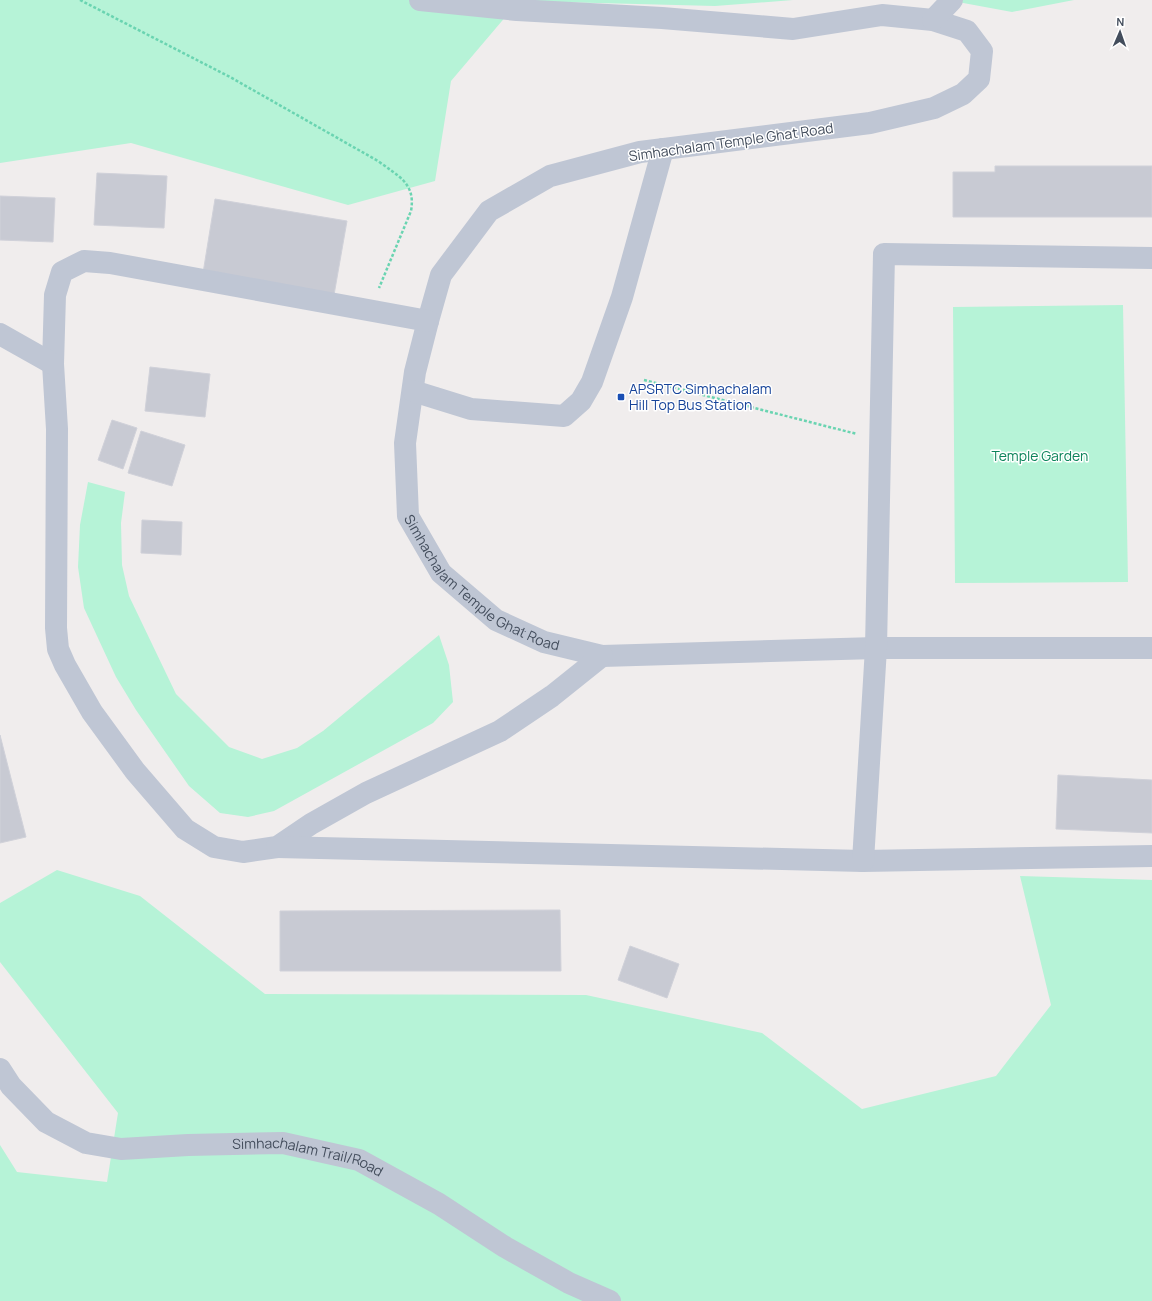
<svg xmlns="http://www.w3.org/2000/svg" width="1152" height="1301" font-family="Manrope,sans-serif">
<style>
.green{fill:#b6f3d7}
.building{fill:#c8cad3;stroke:#d0d1d9}
.lines{fill:none;stroke-linecap:round;stroke-linejoin:round}
.path{stroke:#6ad4b1;stroke-width:2.5;stroke-dasharray:3 2;stroke-linecap:butt}
.minor{stroke:#bfc6d4;stroke-width:22}
.transit-dot{fill:#1a4fb4;stroke:#fff;stroke-width:1.5}
.labels{text-anchor:middle;stroke-width:3;stroke-linejoin:round;paint-order:stroke}
.street-label{font-size:14px;fill:#434d5c;stroke:#fff}
.transit-label{font-size:14px;fill:#164399;stroke:#fff;text-anchor:start}
.park-label{font-size:14px;fill:#0d845b;stroke:#fff}
</style>
<rect width="100%" height="100%" fill="#f0eded"/>
<path class="green" d="M0,0H793L715,6L519,1L451,81L435,181L348,205L131,143L0,163Z
M947,0H1074L1012,12Z
M1123,305L1128,582L955,583L953,307Z
M88,482L125,492L121,523L122,565L129,596L176,694L229,747L262,759L297,748L323,731L439,635L449,665L453,702L433,723L274,811L248,817L220,813L189,786L136,710L116,677L84,608L78,567L80,525Z
M57,870L140,896L265,994L586,995L762,1033L862,1109L996,1076L1051,1005L1020,876L1152,880V1301H0V1145L17,1172L107,1182L118,1113L0,962V903Z"/>
<path class="building" d="M995,166H1152V217H953V172H995Z
M97,173L167,176L164,228L94,225Z
M0,196L55,198L53,242L0,240Z
M215,199L347,221L334,295L203,273Z
M150,367L210,374L205,417L145,411Z
M112,420L137,428L123,469L98,460Z
M141,431L185,445L172,486L128,473Z
M142,520L182,522L181,555L141,553Z
M0,735L26,837L0,843Z
M1058,775L1152,780V833L1056,829Z
M560,910L561,971H280V911Z
M630,946L679,964L667,998L618,980Z"/>
<g class="lines">
<path class="path" d="M80,0L230,77L378,161C398,176 416,183 411,211L379,288
M644,380L857,434"/>
<g class="minor">
<path id="s1" d="M420,0L517,10L662,18L793,29L882,15L933,20L967,31L982,51L979,79L963,94L934,108L870,123L640,152L550,176L489,211L441,275L428,321L415,372L405,443L408,516L441,573L496,620L544,642L602,656L876,648H1152"/>
<path d="M933,20L952,0"/>
<path d="M428,321L110,263L84,261L62,272L55,295L53,364L57,429L56,628L58,649L65,665L92,712L135,771L185,829L214,847L243,852L277,847L311,824L366,793L500,731L552,696L602,656"/>
<path d="M0,334L53,364"/>
<path d="M413,391L471,409L564,416L581,401L592,382L622,297L663,149"/>
<path d="M277,847L863,861L1152,856"/>
<path d="M863,861L876,648L884,254L1152,258"/>
<path id="s2" d="M0,1069L11,1086L46,1122L86,1143L121,1149L188,1145L283,1143L359,1160L439,1204L505,1247L569,1283L610,1301"/>
</g>
</g>
<rect class="transit-dot" x="617" y="393" width="8" height="8" rx="2"/>
<g class="labels">
<g class="street-label">
<text transform="translate(731 142) rotate(-8)" y="5">Simhachalam Temple Ghat Road</text>
<text dy="5" stroke="none"><textPath href="#s1" startOffset="1548">Simhachalam Temple Ghat Road</textPath></text>
<text dy="5" stroke="none"><textPath href="#s2" startOffset="340">Simhachalam Trail/Road</textPath></text>
</g>
<g class="transit-label">
<text x="629" y="394">APSRTC Simhachalam<tspan x="629" dy="16">Hill Top Bus Station</tspan></text>
</g>
<g class="park-label">
<text x="1040" y="461">Temple Garden</text>
</g>
</g>
<g transform="translate(1120 32) rotate(2)" stroke="#ffffff" stroke-width="3" paint-order="stroke">
<path d="M0-3L7 15L0 10L-7 15Z" fill="#434d5c"/>
<text y="-6" font-size="11" font-weight="bold" text-anchor="middle" fill="#434d5c">N</text>
</g>
</svg>
